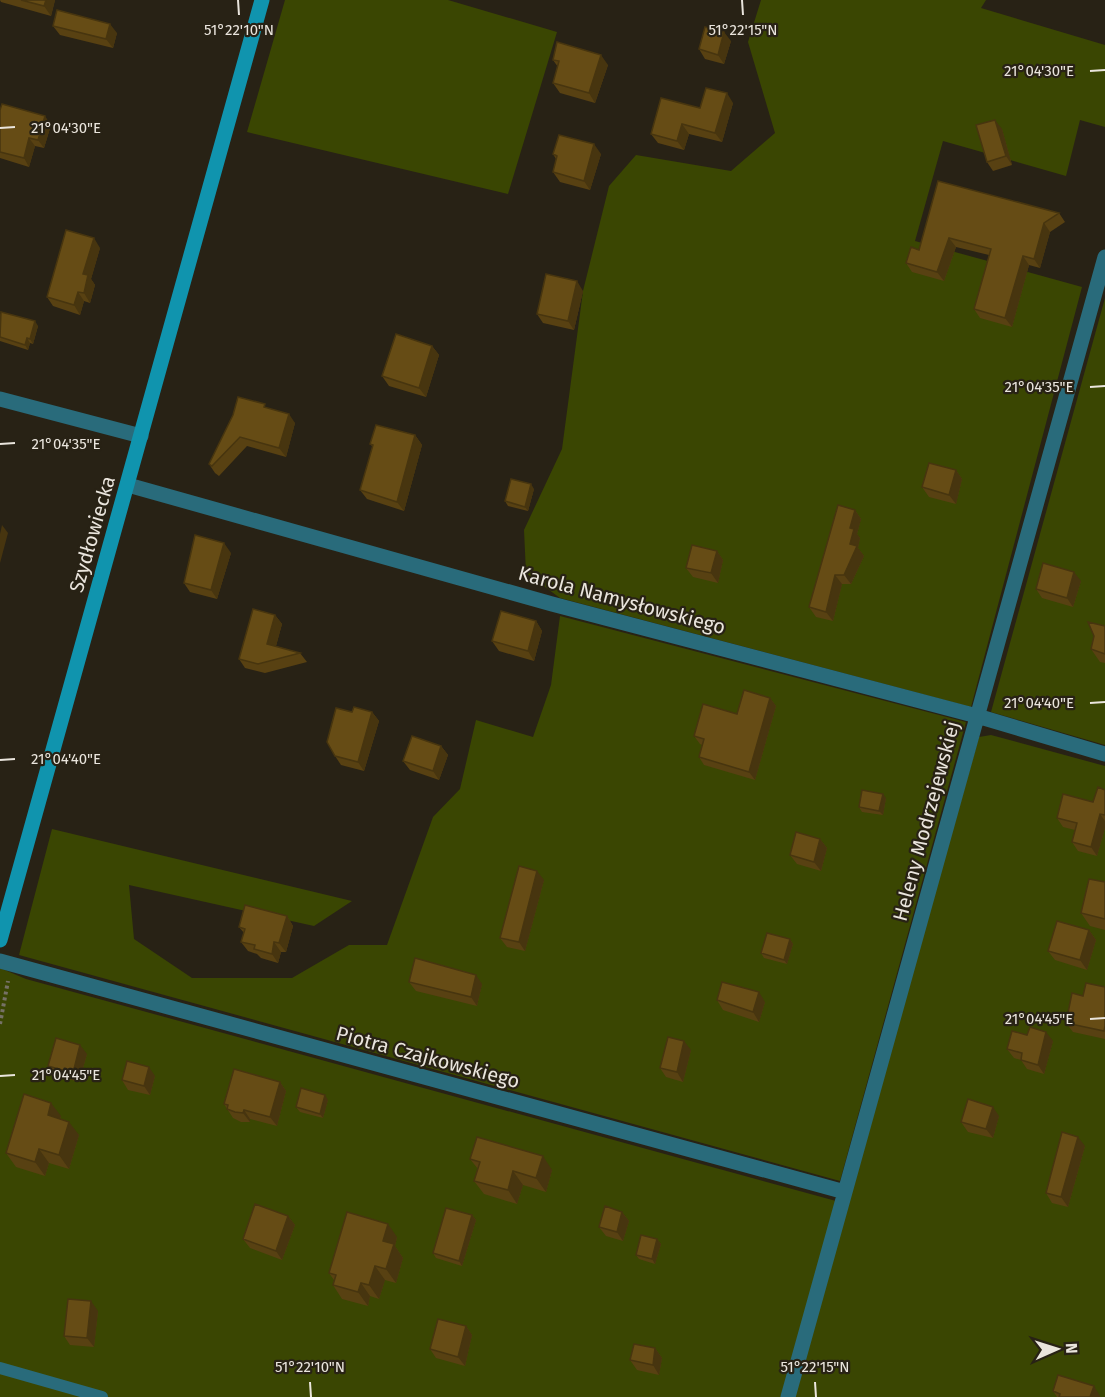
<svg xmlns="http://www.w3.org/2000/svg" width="1105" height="1397" font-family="'Fira Sans',sans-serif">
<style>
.green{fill:#3a4602}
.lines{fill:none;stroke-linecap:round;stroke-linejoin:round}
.path{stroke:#767166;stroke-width:4;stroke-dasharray:3 3;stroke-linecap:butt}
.lane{stroke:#296b7b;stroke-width:12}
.street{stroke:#296b7b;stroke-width:15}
.secondary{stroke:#1094ae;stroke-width:15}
.wall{fill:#584112}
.shaded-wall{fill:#47350f}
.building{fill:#664c15;stroke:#47350f;stroke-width:1.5}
.ticks{fill:none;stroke:#eae5dd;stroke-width:2}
.labels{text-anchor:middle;stroke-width:4.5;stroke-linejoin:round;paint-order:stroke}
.street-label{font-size:20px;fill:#eae5dd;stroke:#282215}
.ticks-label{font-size:15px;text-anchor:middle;fill:#eae5dd;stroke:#282215;stroke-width:4.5;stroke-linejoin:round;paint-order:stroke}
</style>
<rect width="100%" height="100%" fill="#282215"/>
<path class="green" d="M285,0H448L557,32L508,194L247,132Z
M761,0H986L981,8L1105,45V127L1080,120L1066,176L943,141L915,241L1082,287L971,707L560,598L526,573L524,530L562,449L583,291L609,186L636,155L731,171L775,133L748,42Z
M1105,298V745L991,712Z
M560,616L966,722L840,1181L19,955L52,829L352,901L314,926L129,885L134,939L192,978H292L349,945H387L433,817L460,789L476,720L533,737L551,685Z
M991,735L1105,766V1397H0V968L26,979L847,1204L979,737Z"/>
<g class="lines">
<path class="path" d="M0,1024L8,981"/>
<path class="lane" d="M0,1368L102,1397"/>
<path class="street" d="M0,399L141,436
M128,485L552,604L977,716L1105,754
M0,961L845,1192
M788,1397L1105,257"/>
<path class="secondary" d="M0,940L262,0"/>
</g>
<path class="wall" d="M0,0H55L51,16L1,2Z
M53,26L117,33L113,48L60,35Z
M731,41L724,64L705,59L699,49Z
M553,60L608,65L595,103L560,93L553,83L558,67Z
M733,103L722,142L689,134L684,150L658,143L651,134L700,108Z
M0,110L51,125L44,148L35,146L29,167L0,158Z
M1002,129L1012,165L993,171L987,162Z
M553,154H601L590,190L560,182L553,172L556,159Z
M938,181L1059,213L1065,222L1050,232L1040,268L1029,265L1012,327L980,318L974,309L989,255L956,247L944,281L912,272L906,263L919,250Z
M100,248L91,279L95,285L90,303L84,301L80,315L53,306L47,297Z
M583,291L574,330L543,323L537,314Z
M0,314L38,326L33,344L30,343L28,350L0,341Z
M432,346L439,355L426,397L389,386L382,376Z
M268,408L295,423L286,457L247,446L219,476L215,473L209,464Z
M415,435L422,445L404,511L367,499L360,490L373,447L370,444Z
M956,470L962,479L956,504L929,497L922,487Z
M534,489L528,511L508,506L505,501Z
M855,510L861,519L857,534L860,538L858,548L864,556L851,584H842L833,621L816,617L809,607Z
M717,551L723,560L718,583L693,577L686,568Z
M231,553L217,599L190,592L184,583Z
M1081,581L1073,607L1042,598L1036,589Z
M275,615L282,624L276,646L300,653L307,662L265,673L245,668L239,659Z
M536,621L542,631L534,661L499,651L492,641Z
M1105,626V663L1100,662L1091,649Z
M770,698L776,706L755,780L704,765L699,757L702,745L700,744L694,736Z
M372,712L379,721L364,771L341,765L335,756Z
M441,746L448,755L439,780L410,770L403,761Z
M1105,790V828L1097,856L1078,851L1072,842L1075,830L1063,827L1057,818L1093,802Z
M886,798L883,815L862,812L859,807Z
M820,839L827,848L821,871L797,864L790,855Z
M544,880L525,951L507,947L500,938Z
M1105,882V930L1090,926L1081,913Z
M287,916L293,926L286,952H281L278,963L261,958L257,954L248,951L241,942L244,933L239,927Z
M1089,930L1096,940L1087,970L1055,960L1048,951Z
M790,939L793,944L787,964L764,958L761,953Z
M409,982L482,984L477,1006L416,991Z
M1105,987V1039L1073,1032L1066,1023L1083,996Z
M717,1000L765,1002L759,1022L723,1010Z
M1053,1041L1044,1074L1027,1069L1021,1060L1014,1058L1007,1049Z
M691,1050L683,1082L666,1077L660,1068Z
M87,1054L79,1082L55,1075L48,1066Z
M155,1076L150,1095L128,1090L122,1080Z
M280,1082L286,1091L277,1126L250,1119V1122H241L233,1118L224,1104Z
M328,1100L323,1118L300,1112L296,1107Z
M61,1116L60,1119L79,1135L69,1169L49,1163L45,1176L16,1167L6,1153Z
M999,1116L993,1138L968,1132L961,1122Z
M1085,1146L1068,1207L1052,1203L1046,1193Z
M470,1159L552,1170L546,1192L523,1185L517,1204L484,1194L474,1181L478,1169Z
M622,1212L629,1221L623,1241L606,1236L599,1227Z
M472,1215L476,1220L462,1266L436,1258L433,1253Z
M288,1216L295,1225L282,1260L250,1248L243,1239Z
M397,1237L395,1246L403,1258L396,1283L385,1280L379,1299L370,1296L368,1306L342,1299L333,1285L334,1280L329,1273Z
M657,1239L661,1244L655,1264L639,1259L636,1255Z
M98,1311L94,1347L70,1345L64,1336Z
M466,1326L472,1335L465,1366L436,1358L430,1349Z
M655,1348L662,1358L659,1375L637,1370L630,1360Z
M1053,1391L1100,1396V1397H1057Z"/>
<path class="shaded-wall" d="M46,0H55L51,16L44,6Z
M110,24L117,33L113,48L106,39Z
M724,32L731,41L724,64L718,55Z
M601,55L608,65L595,103L589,93Z
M727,93L733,103L722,142L715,133Z
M45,116L51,125L44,148L38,140Z
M995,120L1002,129L1012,165L1006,156Z
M682,124L689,134L684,150L677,141Z
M29,138L35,146L29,167L24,158Z
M594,144L601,154L590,190L584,181Z
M1044,223L1050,232L1040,268L1034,259Z
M94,238L100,248L91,279L95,285L90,303L84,293L83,274Z
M949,238L956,247L944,281L937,272Z
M1023,256L1029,265L1012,327L1005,318Z
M577,281L583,291L574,330L568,321Z
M78,292L84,301L80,315L74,305Z
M35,321L38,326L33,344L30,339Z
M27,338L30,343L28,350L25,345Z
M432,346L439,355L426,397L419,388Z
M289,414L295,423L286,457L279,448Z
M415,435L422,445L404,511L397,502Z
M956,470L962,479L956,504L949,495Z
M531,484L534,489L528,511L525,507Z
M855,510L861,519L857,534L860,538L858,548L864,556L851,584L844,575L850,544V528Z
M2,525L8,533L0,563V534Z
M224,543L231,553L217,599L211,590Z
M717,551L723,560L718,583L711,573Z
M1074,572L1081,581L1073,607L1067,598Z
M835,575L842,584L833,621L826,612Z
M275,615L282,624L274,653L267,644Z
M536,621L542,631L534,661L528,651Z
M770,698L776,706L755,780L749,772Z
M372,712L379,721L364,771L358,762Z
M441,746L448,755L439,780L433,771Z
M883,794L886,798L883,815L879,811Z
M1100,814L1105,821V828L1097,856L1091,847Z
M820,839L827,848L821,871L814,862Z
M537,871L544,880L525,951L519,942Z
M287,916L293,926L286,952L279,943Z
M1089,930L1096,940L1087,970L1080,960Z
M790,939L793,944L787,964L784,960Z
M274,942L281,952L278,963L272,954Z
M476,975L482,984L477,1006L471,997Z
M759,992L765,1002L759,1022L753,1012Z
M1046,1032L1053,1041L1044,1074L1038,1065Z
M684,1041L691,1050L683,1082L677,1072Z
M80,1045L87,1054L79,1082L73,1073Z
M149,1067L155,1076L150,1095L144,1086Z
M280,1082L286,1091L277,1126L270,1117Z
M325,1095L328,1100L323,1118L320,1114Z
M51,1103L61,1116L57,1129L48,1115Z
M993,1107L999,1116L993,1138L986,1129Z
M244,1110L250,1119V1122L243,1113Z
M69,1122L79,1135L69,1169L59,1155Z
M1078,1137L1085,1146L1068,1207L1061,1197Z
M39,1149L49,1163L45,1176L35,1162Z
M543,1156L552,1170L546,1192L536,1178Z
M513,1171L523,1185L517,1204L508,1190Z
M622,1212L629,1221L623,1241L617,1232Z
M472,1215L476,1220L462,1266L459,1261Z
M288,1216L295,1225L282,1260L276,1251Z
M388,1224L397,1237L395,1246L403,1258L396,1283L386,1269L383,1241Z
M657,1239L661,1244L655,1264L652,1259Z
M375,1266L385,1280L379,1299L369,1285Z
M361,1283L370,1296L368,1306L358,1292Z
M91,1301L98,1311L94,1347L87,1338Z
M466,1326L472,1335L465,1366L458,1357Z
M655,1348L662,1358L659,1375L653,1365Z
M1094,1386L1100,1396V1397H1090Z"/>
<path class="building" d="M21,0H46L44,6Z
M57,10L110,24L106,39L53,26Z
M705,27L724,32L718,55L699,49Z
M557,42L601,55L589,93L553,83L559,61L553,60Z
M706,88L727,93L715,133L682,124L677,141L651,134L661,98L700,108Z
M2,104L45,116L38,140L29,138L24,158L0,152V110Z
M995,120L1006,156L987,162L976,125Z
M559,135L594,144L584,181L553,172L557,156L553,154Z
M938,181L1059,213L1044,223L1034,259L1023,256L1005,318L974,309L991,249L949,238L937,272L906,263L911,247L919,250Z
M66,230L94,238L83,274L88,275L84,293L78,292L74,305L47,297Z
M546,274L577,281L568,321L537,314Z
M1,312L35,321L30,339L27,338L25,345L0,337Z
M396,334L432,346L419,388L382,376Z
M238,397L265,404L264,407L289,414L279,448L240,437L212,466L209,464L233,415Z
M376,425L415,435L397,502L360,490L373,445L370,444Z
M929,463L956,470L949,495L922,487Z
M511,479L531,484L525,507L505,501Z
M838,505L855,510L850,528L854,529L850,544L857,546L844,575H835L826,612L809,607Z
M195,535L224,543L211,590L184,583Z
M692,545L717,551L711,573L686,568Z
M1043,563L1074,572L1067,598L1036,589Z
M253,609L275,615L267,644L300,653L258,664L239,659Z
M501,611L536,621L528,651L492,641Z
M1088,622L1105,626V654L1091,649L1094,636Z
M744,690L770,698L749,772L699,757L704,739L694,736L703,704L737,714Z
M354,707L372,712L358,762L335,756L327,742L336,708L352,712Z
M412,736L441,746L433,771L403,761Z
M1098,787L1105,790V815L1100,814L1091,847L1072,842L1077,823L1057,818L1063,794L1093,802Z
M862,790L883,794L879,811L859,807Z
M796,832L820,839L814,862L790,855Z
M519,866L537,871L519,942L500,938Z
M1089,879L1105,882V919L1081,913Z
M245,905L287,916L279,943L274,942L272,954L254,949L255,945L241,942L245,929L239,927Z
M1057,921L1089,930L1080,960L1048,951Z
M767,933L790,939L784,960L761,953Z
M415,958L476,975L471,997L409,982Z
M722,982L759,992L753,1012L717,1000Z
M1086,983L1105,987V1026L1104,1031L1066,1023L1072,993L1083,996Z
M1030,1027L1046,1032L1038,1065L1021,1060L1022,1053L1007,1049L1012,1031L1027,1035Z
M668,1037L684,1041L677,1072L660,1068Z
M56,1038L80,1045L73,1073L48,1066Z
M127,1061L149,1067L144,1086L122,1080Z
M234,1069L280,1082L270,1117L244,1110L243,1113L235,1112L227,1109L228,1105L224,1104Z
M301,1088L325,1095L320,1114L296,1107Z
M24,1094L51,1103L48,1115L69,1122L59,1155L39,1149L35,1162L6,1153Z
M968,1099L993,1107L986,1129L961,1122Z
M1062,1132L1078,1137L1061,1197L1046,1193Z
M477,1137L543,1156L536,1178L513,1171L508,1190L474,1181L480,1162L470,1159Z
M255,1204L288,1216L276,1251L243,1239Z
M605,1206L622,1212L617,1232L599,1227Z
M446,1208L472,1215L459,1261L433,1253Z
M347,1212L388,1224L383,1241L394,1244L386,1269L375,1266L369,1285L361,1283L358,1292L333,1285L336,1275L329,1273Z
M641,1235L657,1239L652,1259L636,1255Z
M68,1299L91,1301L87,1338L64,1336Z
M438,1319L466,1326L458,1357L430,1349Z
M634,1344L655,1348L653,1365L630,1360Z
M1058,1375L1094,1386L1090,1397H1059L1060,1394L1053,1391Z"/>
<path class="ticks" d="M238,0L239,15M742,0L743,15M1090,71L1105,70M0,128L15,127M1090,387L1105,386M0,444L15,443M1090,703L1105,702M0,760L15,759M1090,1019L1105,1018M0,1076L15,1075M310,1382L311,1397M815,1382L816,1397"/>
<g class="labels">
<g class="street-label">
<text transform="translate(92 534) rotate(-74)" y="7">Szydłowiecka</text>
<text transform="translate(622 600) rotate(15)" y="7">Karola Namysłowskiego</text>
<text transform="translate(926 821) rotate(-75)" y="7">Heleny Modrzejewskiej</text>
<text transform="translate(428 1057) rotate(15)" y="7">Piotra Czajkowskiego</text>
</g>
</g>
<g class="ticks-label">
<text x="239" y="35">51°22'10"N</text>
<text x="743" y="35">51°22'15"N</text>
<text x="1039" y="76">21°04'30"E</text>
<text x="66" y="133">21°04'30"E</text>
<text x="1039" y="392">21°04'35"E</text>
<text x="66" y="449">21°04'35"E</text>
<text x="1039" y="708">21°04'40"E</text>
<text x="66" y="764">21°04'40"E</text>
<text x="1039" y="1024">21°04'45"E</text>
<text x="66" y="1080">21°04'45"E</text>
<text x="310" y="1372">51°22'10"N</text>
<text x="815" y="1372">51°22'15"N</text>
</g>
<g transform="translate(1057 1349) rotate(87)" stroke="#282215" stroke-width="4.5" paint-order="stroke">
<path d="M0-4.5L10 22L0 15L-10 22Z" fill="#eae5dd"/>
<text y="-9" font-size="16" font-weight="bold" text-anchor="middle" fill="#eae5dd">N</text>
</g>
</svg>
